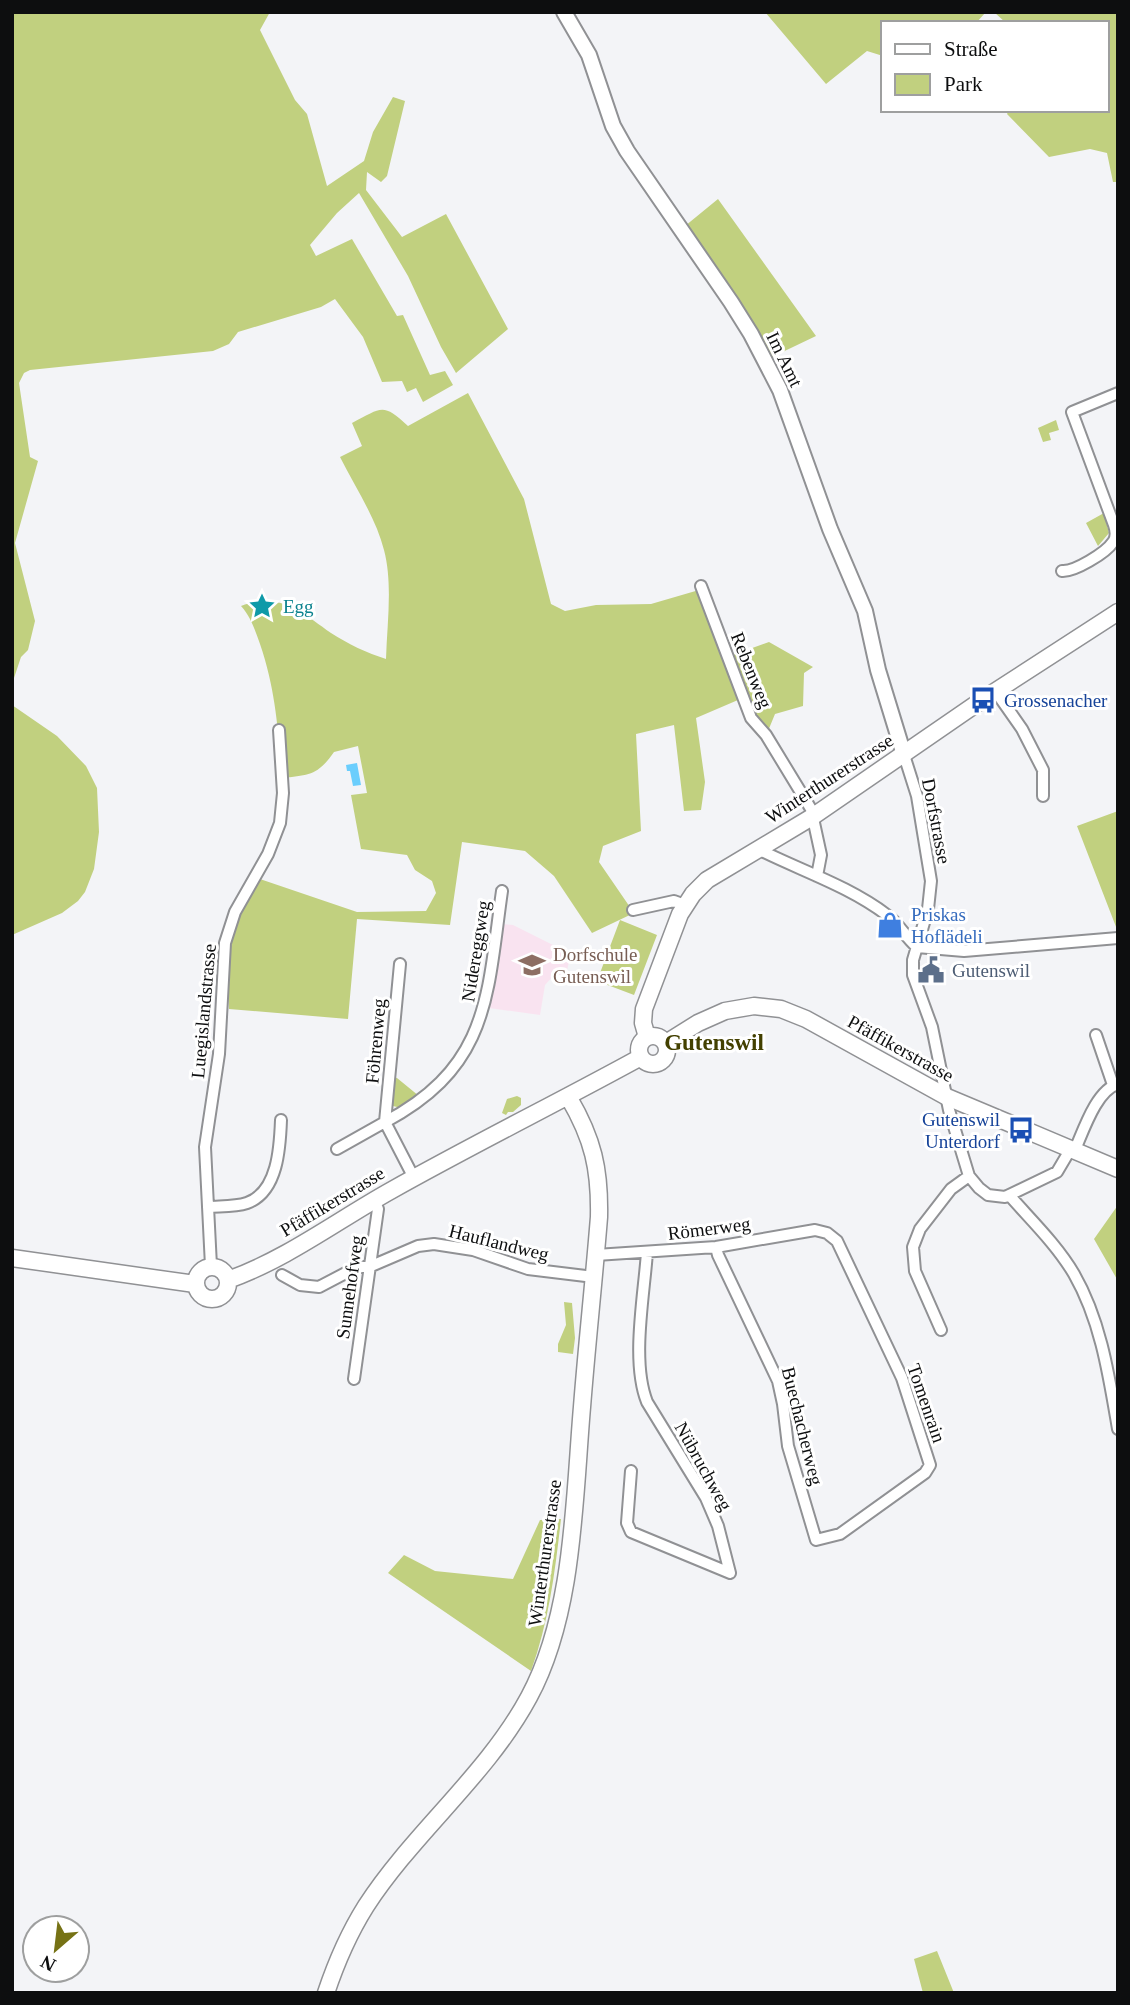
<svg xmlns="http://www.w3.org/2000/svg" width="1130" height="2005" font-family="'Times New Roman',serif">
<style>
.education{fill:#f9e3f0}
.green{fill:#c1d07f}
.water{fill:#6bcefd}
.lines{fill:none;stroke-linecap:round;stroke-linejoin:round}
.minor-casing{stroke:#909194;stroke-width:14}
.tertiary-casing{stroke:#909194;stroke-width:18}
.secondary-casing{stroke:#909194;stroke-width:19}
.minor{stroke:#fff;stroke-width:10}
.tertiary{stroke:#fff;stroke-width:14}
.secondary{stroke:#fff;stroke-width:16}
.labels{text-anchor:middle;stroke-width:6;stroke-linejoin:round;paint-order:stroke}
.street-label{font-size:19px;fill:#0d0e0f;stroke:#fff}
.culture-label{font-size:19px;fill:#0d838f;stroke:#fff;text-anchor:start}
.transit-label{font-size:19px;fill:#164399;stroke:#fff;text-anchor:start}
.shop-label{font-size:19px;fill:#366cbe;stroke:#fff;text-anchor:start}
.education-label{font-size:19px;fill:#785e54;stroke:#fff;text-anchor:start}
.service-label{font-size:19px;fill:#4e5e75;stroke:#fff;text-anchor:start}
.quarter-label{font-size:23px;font-weight:bold;fill:#434000;stroke:#fff}
</style>
<rect width="100%" height="100%" fill="#f3f4f7"/>
<path class="education" d="M502,924L513,925L571,954L565,978L554,975L545,985L540,1015L489,1008Z"/>
<path class="green" d="M12,12H270L260,30L295,100L307,114L327,186L364,161L373,132L393,97L405,101L387,176L381,182L367,172L366,190L402,237L446,214L508,329L456,373L441,347L408,276L359,193L337,213L310,245L316,256L352,239L397,316L403,315L430,375L445,371L453,385L423,402L416,388L407,392L402,381L382,382L363,337L335,299L321,307L238,332L229,344L213,351L30,370L24,373L19,383L30,457L38,461L15,543L35,621L28,650L21,657L12,684Z
M765,12H986L976,23H883V56L867,51L826,84Z
M994,12H1118V182H1113L1107,153L1090,149L1049,157L1007,114L1009,110H1107V23H1006Z
M718,199L816,336L770,358L685,226Z
M468,393L524,499L551,604L565,611L596,605L651,604L699,590L730,656L769,642L813,667L804,673L803,706L775,714L768,731L738,700L696,718L705,782L701,810L684,811L674,725L636,734L641,831L603,846L599,862L634,913L592,933L554,876L525,851L462,842L450,925L357,919L348,1019L229,1009C226,950 232,930 254,877L357,912L426,911L436,893L432,881L415,870L407,855L361,849L351,795L367,793L358,746L334,752C318,775 310,775 282,778C278,730 276,691 260,644C255,630 251,617 241,606C281,592 300,611 331,633C348,644 367,653 386,659C387,624 393,584 384,550C376,518 355,487 340,457L362,446L352,423C382,408 382,402 408,426Z
M1056,420L1059,430L1049,433L1051,440L1043,442L1038,428Z
M1104,513L1109,533L1098,546L1086,523Z
M12,705L57,736L86,766L97,788L99,832L94,869L85,892L78,901L62,913L12,935Z
M1118,811V932L1077,826Z
M620,920L657,935L634,995L597,981Z
M393,1077L397,1078L419,1096L401,1108L393,1106Z
M517,1096L521,1098V1105L513,1112H508L506,1115L502,1113L507,1099Z
M1118,1205V1281L1094,1239Z
M564,1302L572,1303L575,1338L573,1354L558,1352V1344L566,1325Z
M561,1519C555,1572 549,1621 531,1671L388,1573L404,1555L435,1571L513,1579L540,1520Z
M937,1951L954,1993H923L914,1959Z"/>
<path class="water" d="M357,763L361,785L353,786L350,771H347L346,765Z"/>
<g class="lines">
<g class="minor-casing">
<path id="minor" d="M1062,571C1074,572 1106,553 1113,542C1117,537 1116,531 1114,525L1072,412L1118,393
M701,586L751,718L766,735L811,809L821,855L817,876
M996,692L1022,729L1043,770V796
M904,755L917,796L931,881L928,909L913,960V975L932,1027L949,1110L969,1176L979,1188L988,1195L1005,1197L1057,1172L1070,1150
M759,847L764,852C805,872 850,887 887,915C899,923 905,937 917,947
M633,910L674,901L685,905
M917,947L964,951L1118,938
M1096,1035L1113,1085
M337,1149L385,1122L400,964
M1074,1152C1083,1132 1096,1090 1118,1084
M414,1178L385,1122C490,1066 487,996 502,891
M1009,1195C1031,1220 1057,1245 1074,1274C1101,1321 1109,1376 1118,1429
M208,1207C221,1206 235,1207 247,1203C278,1192 280,1147 281,1120
M647,1252C644,1296 631,1362 647,1402L706,1498L718,1526L730,1573
M596,1255L716,1247L815,1230L827,1233L837,1241L902,1378L930,1465L925,1473L840,1534L816,1540L788,1446L783,1404L778,1381L718,1255L716,1247
M211,1266L205,1147L219,1054L225,943L235,912L268,854L280,823L283,793L279,730
M282,1275L300,1285L319,1287L357,1267H369L418,1246L434,1244L473,1250L528,1269L594,1277
M941,1330L915,1271L913,1247L920,1229L951,1189L969,1176
M354,1379L378,1209L374,1200
M631,1471L627,1523L631,1532L730,1573"/>
</g>
<g class="tertiary-casing">
<path id="tertiary" d="M564,12L589,55L613,126L627,151L731,302L751,334L780,390L830,529L865,611L878,670L904,755"/>
</g>
<g class="secondary-casing">
<path id="secondary" d="M639 1050a14 14 0 1 1 28 0a14 14 0 1 1-28 0Z
M647,1037L643,1023L644,1009L680,914L693,894L707,880L812,817L979,702L1118,612
M666,1043L698,1023L725,1011L754,1006L781,1009L806,1019L947,1097L1118,1169
M12,1258L195,1284
M196 1283a16 16 0 1 1 32 0a16 16 0 1 1-32 0Z
M228,1280C287,1259 338,1220 392,1190C474,1144 559,1102 641,1057
M326,1993C336,1963 349,1933 366,1906C414,1832 487,1775 529,1697C574,1614 574,1500 582,1407C587,1343 594,1280 599,1217C600,1169 593,1139 569,1098"/>
</g>
<use href="#minor" class="minor"/>
<use href="#tertiary" class="tertiary"/>
<use href="#secondary" class="secondary"/>
</g>
<defs>
<g id="sight-bare" transform="scale(2.1)"><path d="M0-6L1.8-2.2L6-1.7L2.9 1.2L3.7 5.4L0 3.3L-3.7 5.4L-2.9 1.2L-6-1.7L-1.8-2.2Z" fill="#0f9aa8" stroke="#fff" stroke-width="2.5" paint-order="stroke"/></g>
<g id="bus-bare" transform="scale(2.1)"><path d="M-5-6H5V4H4V6H2V4H-2V6H-4V4H-5ZM-3.5-4V0h7V-4ZM-3.5 1.2v1.5H-2V1.2ZM2 1.2v1.5H3.5V1.2Z" fill="#1a4fb4" stroke="#fff" stroke-width="2.5" paint-order="stroke"/></g>
<g id="shop-bare" transform="scale(2.1)"><path d="M-5-2.5h2.3a2.7 3.5 0 0 1 5.4 0H5L5.5 6h-11ZM-1.5-2.5h3a1.5 2.3 0 0 0-3 0Z" fill="#3f7fe0" stroke="#fff" stroke-width="2.5" paint-order="stroke"/></g>
<g id="school-bare" transform="scale(2.1)"><path d="M0-5L7-2L0 1L-7-2ZM-4 1L0 2.5L4 1V4Q0 6-4 4Z" fill="#8d6e63" stroke="#fff" stroke-width="2.5" paint-order="stroke"/></g>
<g id="civic-bare" transform="scale(2.1)"><path d="M-.6-6.5H3V-4.5H.6V-3L4-1V1h2V6H-6V1h2V-1L-.6-3ZM-1.2 2.5V6h2.4V2.5Z" fill="#5c6f8a" stroke="#fff" stroke-width="2.5" paint-order="stroke"/></g>
</defs>
<g fill-rule="evenodd">
<use href="#sight-bare" x="262" y="606"/>
<use href="#bus-bare" x="983" y="700"/>
<use href="#shop-bare" x="890" y="925"/>
<use href="#school-bare" x="532" y="965"/>
<use href="#civic-bare" x="931" y="970"/>
<use href="#bus-bare" x="1021" y="1130"/>
</g>
<g class="labels">
<g class="street-label">
<text transform="translate(785 359) rotate(64)" y="7">Im Amt</text>
<text transform="translate(752 670) rotate(68)" y="7">Rebenweg</text>
<text transform="translate(829 778) rotate(-33)" y="7">Winterthurerstrasse</text>
<text transform="translate(937 821) rotate(79)" y="7">Dorfstrasse</text>
<text transform="translate(475 951) rotate(-81)" y="7">Nidereggweg</text>
<text transform="translate(203 1011) rotate(-85)" y="7">Luegislandstrasse</text>
<text transform="translate(375 1041) rotate(-85)" y="7">Föhrenweg</text>
<text transform="translate(901 1048) rotate(29)" y="7">Pfäffikerstrasse</text>
<text transform="translate(332 1201) rotate(-31)" y="7">Pfäffikerstrasse</text>
<text transform="translate(709 1228) rotate(-7)" y="7">Römerweg</text>
<text transform="translate(499 1242) rotate(14)" y="7">Hauflandweg</text>
<text transform="translate(349 1287) rotate(-82)" y="7">Sunnehofweg</text>
<text transform="translate(927 1403) rotate(71)" y="7">Tomenrain</text>
<text transform="translate(803 1426) rotate(76)" y="7">Buechacherweg</text>
<text transform="translate(704 1466) rotate(61)" y="7">Nübruchweg</text>
<text transform="translate(544 1553) rotate(-82)" y="7">Winterthurerstrasse</text>
</g>
<g class="culture-label">
<text x="283" y="613">Egg</text>
</g>
<g class="transit-label">
<text x="1004" y="707">Grossenacher</text>
<text x="1000" y="1126" text-anchor="end">Gutenswil<tspan x="1000" dy="22">Unterdorf</tspan></text>
</g>
<g class="shop-label">
<text x="911" y="921">Priskas<tspan x="911" dy="22">Hoflädeli</tspan></text>
</g>
<g class="education-label">
<text x="553" y="961">Dorfschule<tspan x="553" dy="22">Gutenswil</tspan></text>
</g>
<g class="service-label">
<text x="952" y="977">Gutenswil</text>
</g>
<g class="quarter-label">
<text x="714" y="1050">Gutenswil</text>
</g>
</g>
<rect width="1130" height="2005" fill="none" stroke="#0d0e0f" stroke-width="28"/>
<rect x="881" y="21" width="228" height="91" fill="#ffffff" stroke="#9e9f9f" stroke-width="2"/>
<rect x="895" y="44" width="35" height="10" fill="#ffffff" stroke="#9e9f9f" stroke-width="2"/>
<text x="944" y="56" font-size="21" fill="#0d0e0f">Straße</text>
<rect x="895" y="74" width="35" height="21" fill="#c1d07f" stroke="#9e9f9f" stroke-width="2"/>
<text x="944" y="91" font-size="21" fill="#0d0e0f">Park</text>
<g transform="translate(56 1949) rotate(208)"><circle r="33" fill="#ffffff" stroke="#9e9f9f" stroke-width="2"/>
<path d="M0-5L12 26L0 18L-12 26Z" fill="#767215"/>
<text y="-10" font-size="19" font-weight="bold" text-anchor="middle" fill="#0d0e0f">N</text>
</g>
</svg>
